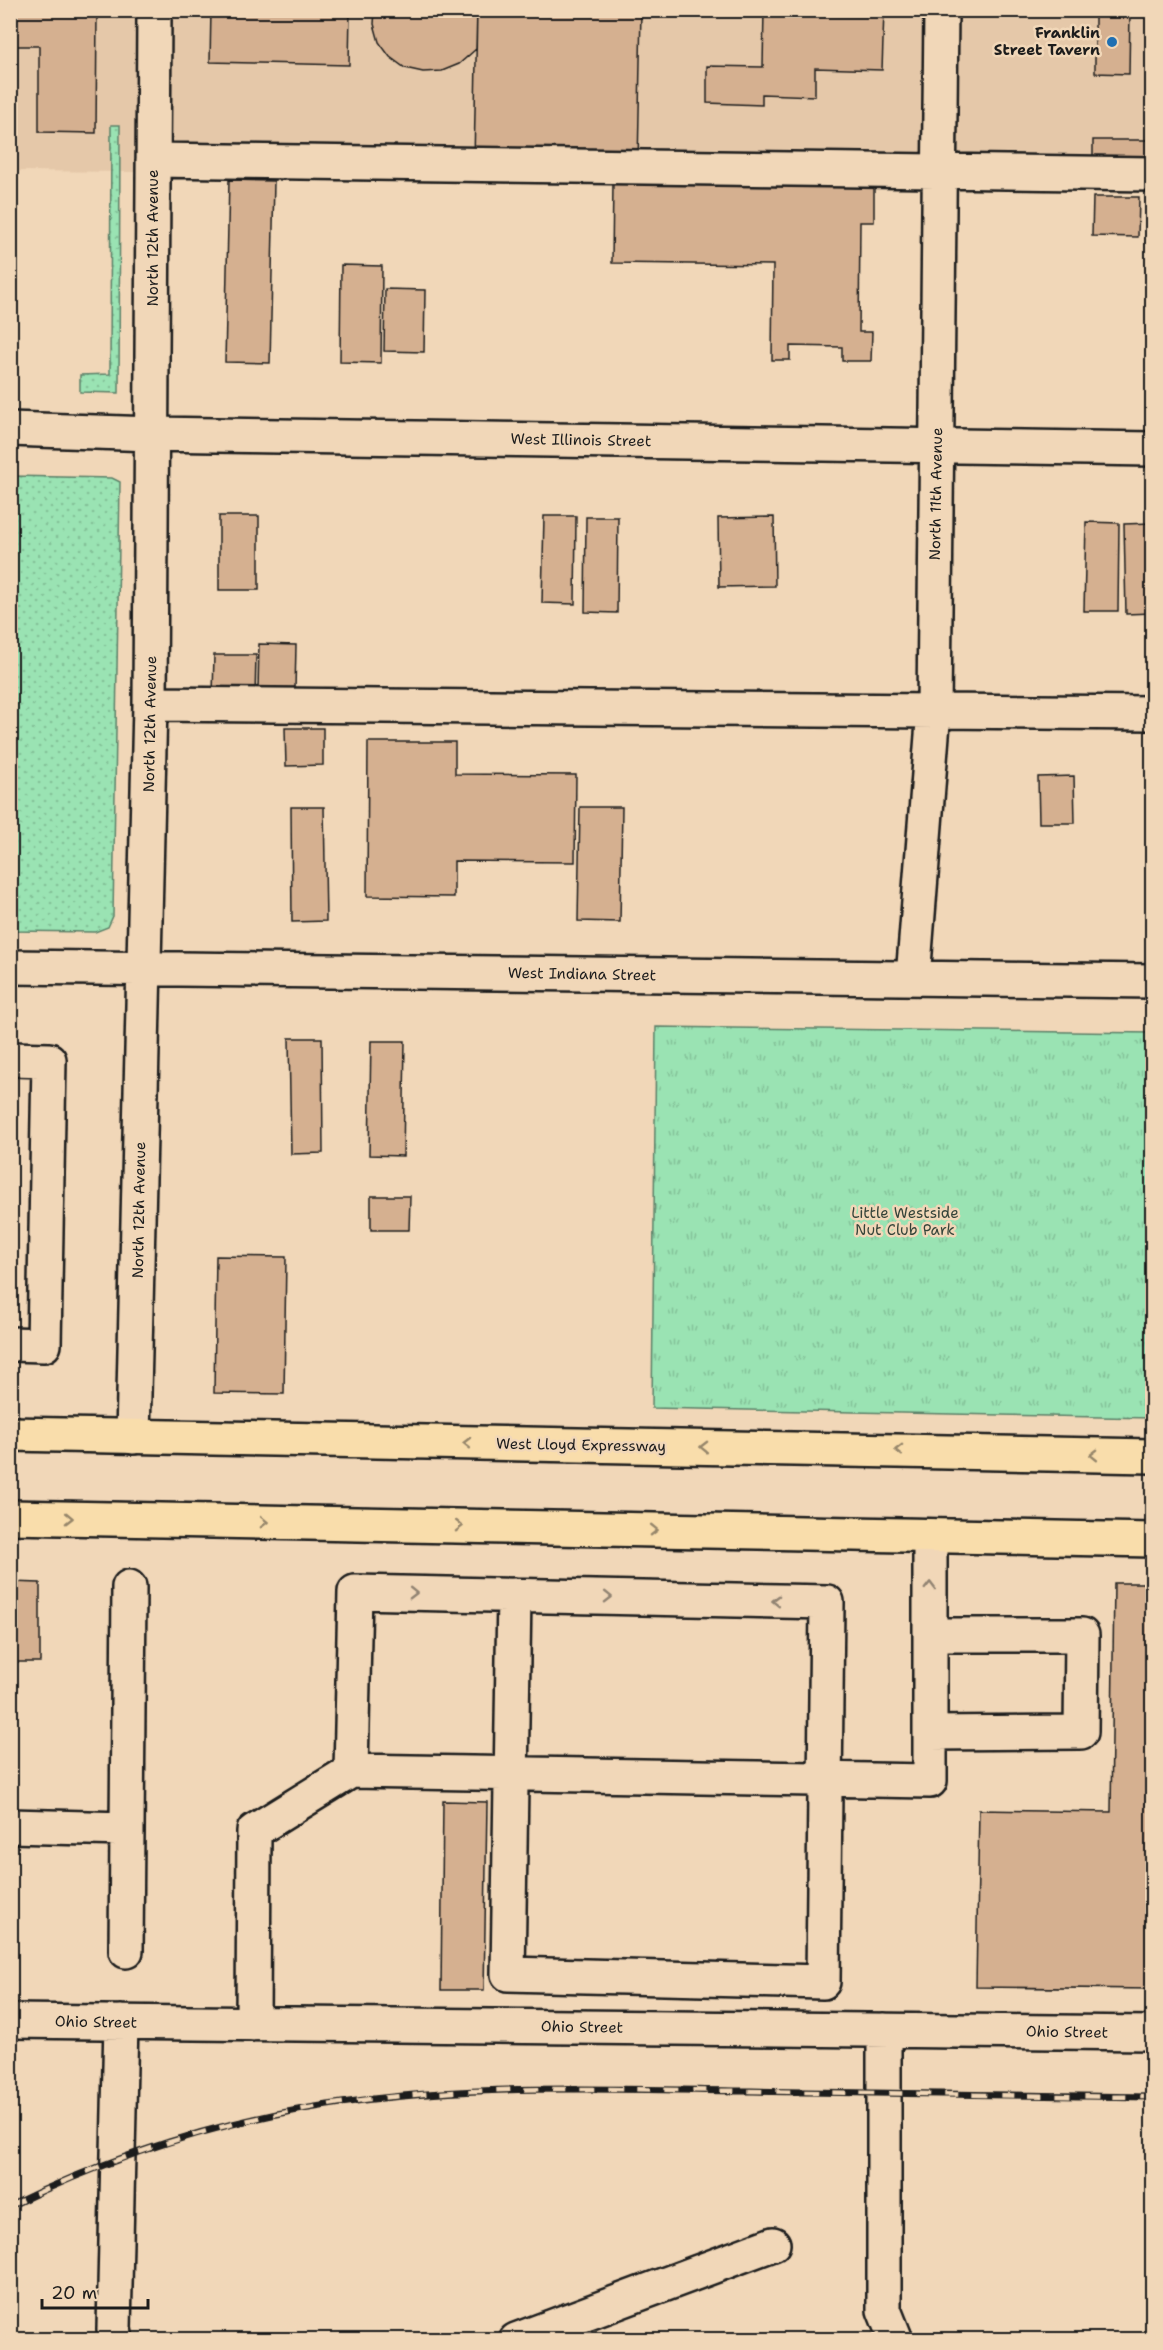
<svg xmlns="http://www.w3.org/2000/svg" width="1163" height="2350" font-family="'Shantell Sans',sans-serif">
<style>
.built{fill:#e5c8a9}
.grass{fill:url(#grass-dots);stroke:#5b8068;stroke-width:1.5}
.park{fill:url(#park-tufts);stroke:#5b8068;stroke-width:1.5}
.building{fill:#d5b090;stroke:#1c1c1c;stroke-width:1.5}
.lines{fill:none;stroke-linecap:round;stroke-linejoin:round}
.minor-casing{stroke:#1c1c1c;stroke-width:38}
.highway-casing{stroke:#1c1c1c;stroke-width:38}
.minor{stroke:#f1d7b8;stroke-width:33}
.highway{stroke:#f9ddab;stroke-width:33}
.rail-casing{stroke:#1c1c1c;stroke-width:7}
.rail{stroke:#f1d7b8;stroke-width:4.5;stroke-dasharray:14;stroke-linecap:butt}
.oneway{stroke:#96866b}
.oneway2{stroke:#918372}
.poi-dot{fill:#1f6fb2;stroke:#f1d7b8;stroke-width:2}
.labels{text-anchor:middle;stroke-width:5;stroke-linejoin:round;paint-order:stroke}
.poi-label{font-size:15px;font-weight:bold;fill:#1c1c1c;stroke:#f1d7b8;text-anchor:end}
.street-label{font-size:15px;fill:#1c1c1c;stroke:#f1d7b8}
.park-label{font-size:15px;fill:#35443a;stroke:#f1d7b8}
</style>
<defs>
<pattern id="grass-dots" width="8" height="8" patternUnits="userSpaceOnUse" patternTransform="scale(1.5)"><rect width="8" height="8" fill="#9ae3b3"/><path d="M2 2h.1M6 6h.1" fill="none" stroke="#84c299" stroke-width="1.8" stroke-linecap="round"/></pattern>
<pattern id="park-tufts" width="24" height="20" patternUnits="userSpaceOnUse" patternTransform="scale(1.5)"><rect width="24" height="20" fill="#9ae3b3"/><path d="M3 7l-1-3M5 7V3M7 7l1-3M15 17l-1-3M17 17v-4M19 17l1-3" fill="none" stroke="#84c299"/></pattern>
</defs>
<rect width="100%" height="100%" fill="#f1d7b8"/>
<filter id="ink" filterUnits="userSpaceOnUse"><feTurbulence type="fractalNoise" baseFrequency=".0167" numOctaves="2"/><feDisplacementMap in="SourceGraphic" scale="12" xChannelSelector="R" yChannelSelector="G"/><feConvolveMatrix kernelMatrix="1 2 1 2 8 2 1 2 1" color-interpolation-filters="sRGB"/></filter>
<g filter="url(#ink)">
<path class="built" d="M10,11H1152V180L11,171Z"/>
<path class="grass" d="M111,125H120L119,393L80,392V375L110,374Z
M11,476L112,478L120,482L113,916L108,927L95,932L11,931Z"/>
<path class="park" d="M656,1027L1152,1033V1418L652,1408Z"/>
<path class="building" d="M10,10H97L96,133L39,132V46H10Z
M211,10H350L349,65L210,62Z
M375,10H477L476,49L459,64L442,71L423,72L405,68L390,57L379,42L374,24Z
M477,10H641L638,164L474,162Z
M764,10H884L882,70L815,68V96L762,94V105L707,103V66L763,67Z
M1095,10H1130L1129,74L1095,73Z
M1093,140H1152V170H1093Z
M229,180L274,181L270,363L225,362Z
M613,182L874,185V222H860L859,332H872L871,361H842V347L790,346V360H772L773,265L612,263Z
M1093,197H1139L1138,237L1092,236Z
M341,265L382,266L381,363L340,362Z
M385,289L425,290L424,352L384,351Z
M219,516H259V590H219Z
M544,516H576L575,604L542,603Z
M586,517H618L617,613L585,612Z
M774,517L775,586L719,587L718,518Z
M1086,522L1119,523L1118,611H1084Z
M1152,523V613L1126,614L1124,524Z
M259,644L296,645L295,690H258Z
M214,655H256L255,696L213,695Z
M285,728H323V765L286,766Z
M368,742H455V774L576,775L575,862L454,861V897L367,896Z
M1074,776L1075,823H1039L1038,777Z
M291,807H324L326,921L292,922Z
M580,807H622L620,922L578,921Z
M289,1038H322L323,1153L291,1154Z
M371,1041H405L403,1156L369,1155Z
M371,1196H410L409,1230H371Z
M216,1256L286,1257L284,1394L214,1393Z
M10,1582L40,1583V1662H10Z
M1114,1583H1152V1989L976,1987L979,1810L1111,1812Z
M443,1801L487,1802L484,1990H441Z"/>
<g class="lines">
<g class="minor-casing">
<path id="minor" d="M153,160L1152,174
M10,429L152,434L1152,449
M150,704L1152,713
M10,967L1152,981
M913,978L934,710L941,10
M10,1059L49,1060L44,1345L10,1344
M133,1437L150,704L154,10
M930,1635V1536
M351,1771L355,1592L827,1602L823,1982L508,1974L514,1595
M10,1826L127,1829
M126,1951L129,1587
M10,2021L1152,2033
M253,2024L254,1831L351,1771L930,1781V1733L1081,1732L1082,1635H930V1733
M884,2030V2310L896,2340
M116,2340L114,2329L121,2022
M516,2340L773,2244"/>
</g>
<g class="highway-casing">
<path id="highway" d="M10,1434L1152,1456
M10,1517L1152,1540"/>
</g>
<use href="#minor" class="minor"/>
<use href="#highway" class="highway"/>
<g class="rail-casing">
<path id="rail" d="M10,2206C102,2161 202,2127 303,2109C448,2083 598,2089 745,2091C881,2093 1017,2096 1152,2097"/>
</g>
<use href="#rail" class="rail"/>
</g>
<defs><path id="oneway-chevron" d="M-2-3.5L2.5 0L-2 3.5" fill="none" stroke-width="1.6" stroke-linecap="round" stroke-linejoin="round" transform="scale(1.5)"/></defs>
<g class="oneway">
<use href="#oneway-chevron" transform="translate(467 1443) rotate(-179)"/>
<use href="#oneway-chevron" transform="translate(704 1447) rotate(-179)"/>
<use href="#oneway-chevron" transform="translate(899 1450) rotate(-179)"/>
<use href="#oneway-chevron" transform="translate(1094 1455) rotate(-179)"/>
<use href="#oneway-chevron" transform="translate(69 1518) rotate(1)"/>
<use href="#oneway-chevron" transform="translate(264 1522) rotate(1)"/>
<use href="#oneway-chevron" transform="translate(459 1526) rotate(1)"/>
<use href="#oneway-chevron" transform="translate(654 1530) rotate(1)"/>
</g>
<g class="oneway2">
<use href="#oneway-chevron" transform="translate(930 1586) rotate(-89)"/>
<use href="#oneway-chevron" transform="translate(413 1593) rotate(1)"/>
<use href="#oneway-chevron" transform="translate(608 1597) rotate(1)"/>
<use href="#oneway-chevron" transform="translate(776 1601) rotate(-179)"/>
</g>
</g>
<circle class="poi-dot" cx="1112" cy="42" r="6"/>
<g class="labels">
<g class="poi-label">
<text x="1100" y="38">Franklin<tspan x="1100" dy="17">Street Tavern</tspan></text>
</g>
<g class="street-label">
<text transform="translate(153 238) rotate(-90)" y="5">North 12th Avenue</text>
<text transform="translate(581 440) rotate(1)" y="5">West Illinois Street</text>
<text transform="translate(936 494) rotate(-89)" y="5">North 11th Avenue</text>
<text transform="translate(150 724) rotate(-89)" y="5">North 12th Avenue</text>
<text transform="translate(582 974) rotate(1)" y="5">West Indiana Street</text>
<text transform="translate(139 1210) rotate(-89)" y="5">North 12th Avenue</text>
<text transform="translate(581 1445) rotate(1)" y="5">West Lloyd Expressway</text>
<text transform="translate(96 2022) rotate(1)" y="5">Ohio Street</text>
<text transform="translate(582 2027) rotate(1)" y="5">Ohio Street</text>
<text transform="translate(1067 2032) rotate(1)" y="5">Ohio Street</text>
</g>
<g class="park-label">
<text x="905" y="1218">Little Westside<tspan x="905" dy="17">Nut Club Park</tspan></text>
</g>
</g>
<rect width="1163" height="2350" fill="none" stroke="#f1d7b8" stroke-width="36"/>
<rect x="18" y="18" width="1127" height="2314" fill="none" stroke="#1c1c1c" stroke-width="2" filter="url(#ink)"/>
<path d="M42 2299v9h106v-9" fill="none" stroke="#1c1c1c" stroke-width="3"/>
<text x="51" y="2299" font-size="18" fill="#1c1c1c" stroke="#f1d7b8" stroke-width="4.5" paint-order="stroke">20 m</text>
</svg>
